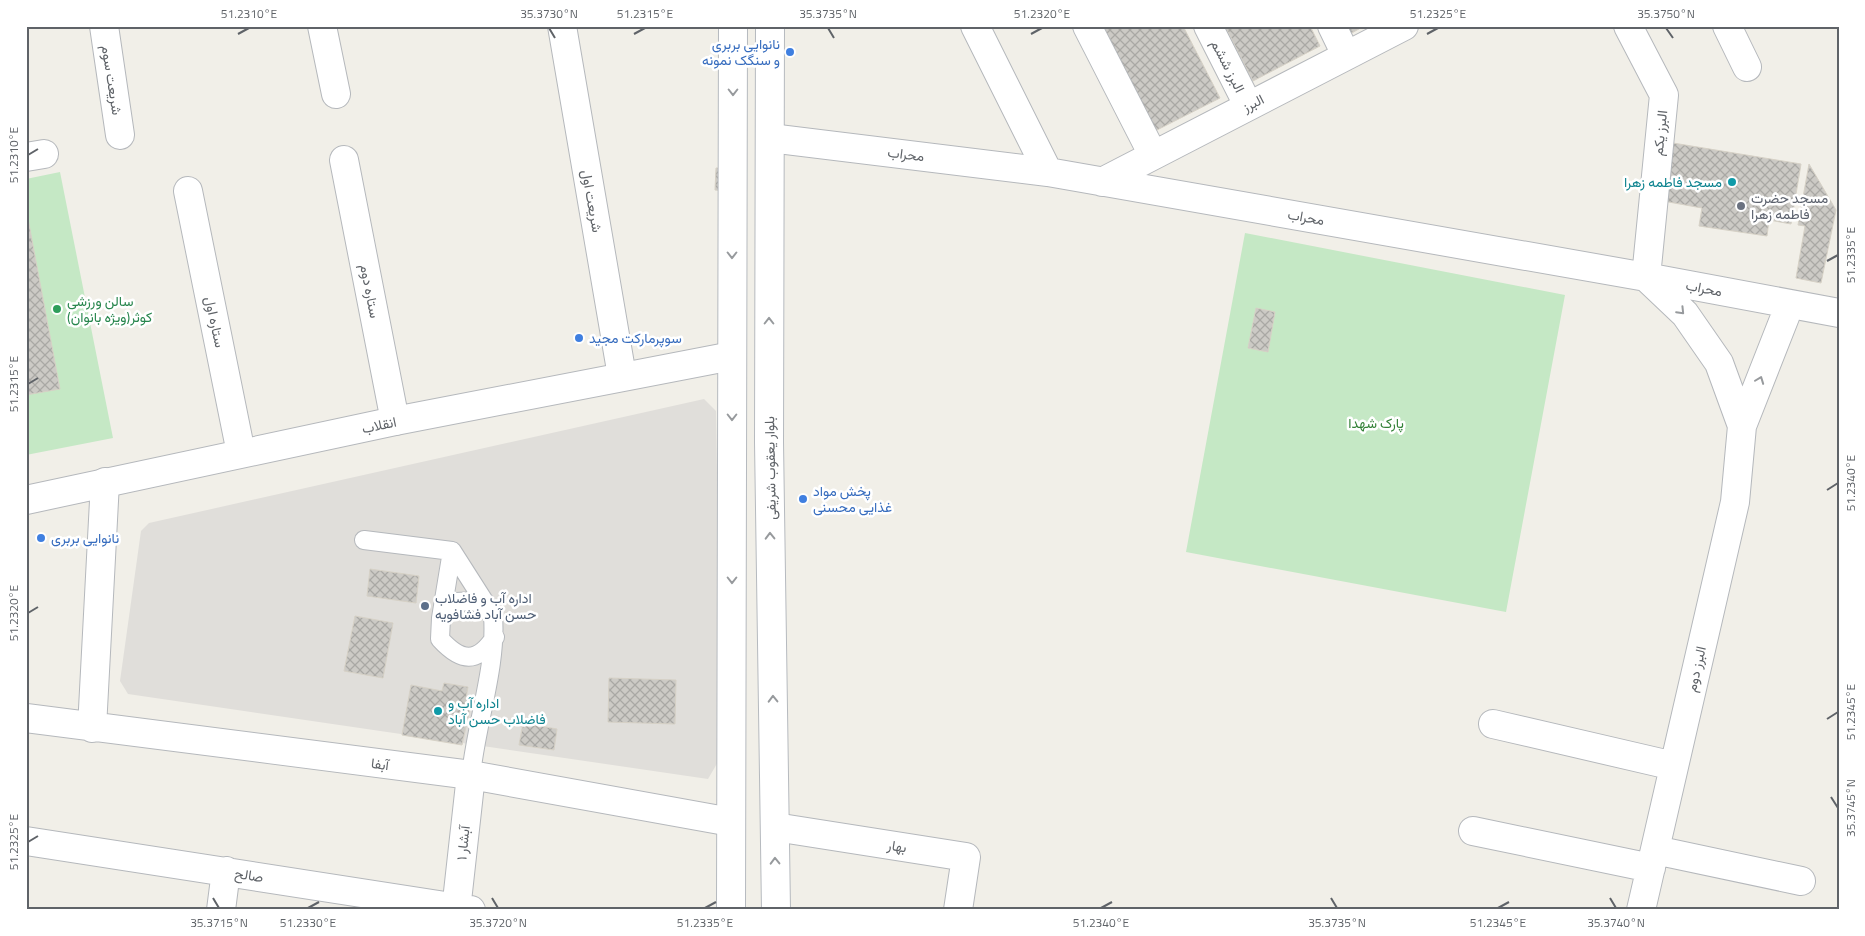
<svg xmlns="http://www.w3.org/2000/svg" width="1865" height="936" font-family="'Titillium Web',Vazirmatn,sans-serif">
<style>
.industrial{fill:#e0deda}
.park{fill:#c5e8c5}
.building{fill:url(#building-cross-hatch);stroke:#d6d1c6}
.lines{fill:none;stroke-linecap:round;stroke-linejoin:round}
.service-casing{stroke:#b5b8bc;stroke-width:20}
.minor-casing{stroke:#b5b8bc;stroke-width:30}
.tertiary-casing{stroke:#b5b8bc;stroke-width:30}
.secondary-casing{stroke:#b6babf;stroke-width:30}
.service{stroke:#fff;stroke-width:18}
.minor{stroke:#fff;stroke-width:28}
.tertiary{stroke:#fff;stroke-width:28}
.secondary{stroke:#fff;stroke-width:28}
.oneway{stroke:#979a9d}
.ticks{fill:none;stroke:#5f6368;stroke-width:2}
.shop-dot{fill:#3f7fe0;stroke:#fff;stroke-width:2}
.culture-dot{fill:#0f9aa8;stroke:#fff;stroke-width:2}
.worship-dot{fill:#6b7280;stroke:#fff;stroke-width:2}
.leisure-dot{fill:#2e9e5b;stroke:#fff;stroke-width:2}
.service-dot{fill:#5c6f8a;stroke:#fff;stroke-width:2}
.labels{text-anchor:middle;stroke-width:5;stroke-linejoin:round;paint-order:stroke}
.shop-label{font-size:14px;fill:#366cbe;stroke:#fff;text-anchor:start}
.street-label{font-size:14px;fill:#5f6368;stroke:#fff}
.culture-label{font-size:14px;fill:#0d838f;stroke:#fff;text-anchor:end}
.worship-label{font-size:14px;fill:#5b616d;stroke:#fff;text-anchor:start}
.leisure-label{font-size:14px;fill:#27864d;stroke:#fff;text-anchor:start}
.park-label{font-size:14px;fill:#348238;stroke:#fff}
.service-label{font-size:14px;fill:#4e5e75;stroke:#fff;text-anchor:start}
.neatline{fill:none;stroke:#5f6368;stroke-width:2}
.ticks-label{font-size:12px;text-anchor:middle;fill:#5f6368}
</style>
<defs>
<pattern id="building-cross-hatch" width="8" height="8" patternUnits="userSpaceOnUse" patternTransform="scale(1.25)"><rect width="8" height="8" fill="#cccac5"/><path d="M0 0l8 8M0 8l8-8" fill="none" stroke="#a9a8a4"/></pattern>
</defs>
<rect width="100%" height="100%" fill="#f1efe8"/>
<path class="industrial" d="M704,399L716,411L722,755L708,779L128,694L120,681L141,531L149,523Z"/>
<path class="park" d="M60,172L113,438L26,455V179Z
M1245,233L1565,295L1506,612L1186,552Z"/>
<path class="building" d="M1099,26H1183L1220,98L1153,132Z
M1225,26H1310L1320,46L1253,81Z
M1346,26H1364L1350,34Z
M1673,143L1801,164L1791,224L1769,220L1767,236L1699,226L1702,208L1663,201Z
M1809,164L1836,210L1821,283L1796,278L1805,226L1798,225Z
M716,168H728L727,191L715,190Z
M26,208L60,389L26,395Z
M1256,308L1275,312L1268,352L1248,348Z
M370,569L419,576L416,603L367,596Z
M355,616L393,623L383,678L344,671Z
M609,678L676,680L675,724L608,722Z
M444,683L468,687L466,698L472,699L462,745L402,735L411,685L442,691Z
M523,723L557,729L554,750L519,745Z"/>
<g class="lines">
<g class="service-casing">
<path id="service" d="M364,540L452,551
M452,551L489,609
M441,618L452,551
M471,775C476,724 497,666 493,616L476,601L456,602L441,618L440,639C461,662 477,664 495,637"/>
</g>
<g class="minor-casing">
<path id="minor" d="M104,26L120,135
M322,26L336,94
M562,26L622,376
M975,26L1048,172
M1087,26L1153,155
M1208,26L1248,105
M1332,26L1346,55
M1628,26L1664,95L1646,277L1685,314L1719,363L1742,426
M1727,26L1747,67
M770,138L1048,172L1646,277L1839,313
M26,157L44,154
M344,160L395,421
M1102,182L1404,26
M188,191L241,453
M26,718L471,775L731,822
M1493,724L1674,766
M92,728L105,482
M775,827L966,857L958,910
M1473,831L1651,868
M26,841L471,910
M1655,850L1801,881
M221,910L226,871
M456,910L471,775
M1641,910L1735,502L1742,426L1790,304"/>
</g>
<g class="tertiary-casing">
<path id="tertiary" d="M26,500L395,421L732,356"/>
</g>
<g class="secondary-casing">
<path id="secondary" d="M770,26L769,442L776,910
M731,910L733,26"/>
</g>
<use href="#service" class="service"/>
<use href="#minor" class="minor"/>
<use href="#tertiary" class="tertiary"/>
<use href="#secondary" class="secondary"/>
</g>
<defs><path id="oneway-chevron" d="M-2-3.5L2.5 0L-2 3.5" fill="none" stroke-width="1.6" stroke-linecap="round" stroke-linejoin="round" transform="scale(1.25)"/></defs>
<g class="oneway">
<use href="#oneway-chevron" transform="translate(733 92) rotate(90)"/>
<use href="#oneway-chevron" transform="translate(732 255) rotate(90)"/>
<use href="#oneway-chevron" transform="translate(1681 311) rotate(46)"/>
<use href="#oneway-chevron" transform="translate(769 321) rotate(-90)"/>
<use href="#oneway-chevron" transform="translate(1760 380) rotate(-69)"/>
<use href="#oneway-chevron" transform="translate(732 417) rotate(90)"/>
<use href="#oneway-chevron" transform="translate(770 536) rotate(-91)"/>
<use href="#oneway-chevron" transform="translate(732 580) rotate(90)"/>
<use href="#oneway-chevron" transform="translate(773 699) rotate(-91)"/>
<use href="#oneway-chevron" transform="translate(775 861) rotate(-91)"/>
</g>
<path class="ticks" d="M549,28L555,38M828,28L834,38M1666,28L1673,38M238,34L249,28M634,34L645,28M1031,34L1042,28M1427,34L1438,28M28,155L38,149M1827,261L1838,255M28,384L38,378M1827,490L1838,483M28,613L38,607M1827,719L1838,712M1831,797L1838,808M28,842L38,836M213,898L219,908M492,898L498,908M1331,898L1337,908M1610,898L1616,908M308,908L319,902M705,908L716,902M1101,908L1112,902M1498,908L1509,902"/>
<g class="shop-dot">
<circle cx="790" cy="52" r="5"/>
<circle cx="579" cy="338" r="5"/>
<circle cx="803" cy="499" r="5"/>
<circle cx="41" cy="538" r="5"/>
</g>
<g class="culture-dot">
<circle cx="1732" cy="182" r="5"/>
<circle cx="438" cy="711" r="5"/>
</g>
<circle class="worship-dot" cx="1741" cy="206" r="5"/>
<circle class="leisure-dot" cx="57" cy="309" r="5"/>
<circle class="service-dot" cx="425" cy="606" r="5"/>
<g class="labels">
<g class="shop-label">
<text x="780" y="49" text-anchor="end">نانوایی بربری<tspan x="780" dy="16">و سنگک نمونه</tspan></text>
<text x="589" y="343">سوپرمارکت مجید</text>
<text x="813" y="496">پخش مواد<tspan x="813" dy="16">غذایی محسنی</tspan></text>
<text x="51" y="543">نانوایی بربری</text>
</g>
<g class="street-label">
<text transform="translate(1228 66) rotate(63)" y="5">البرز ششم</text>
<text transform="translate(112 80) rotate(81)" y="5">شریعت سوم</text>
<text transform="translate(1253 103) rotate(-27)" y="5">البرز</text>
<text transform="translate(1660 133) rotate(-84)" y="5">البرز یکم</text>
<text transform="translate(906 154) rotate(7)" y="5">محراب</text>
<text transform="translate(592 201) rotate(80)" y="5">شریعت اول</text>
<text transform="translate(1306 217) rotate(10)" y="5">محراب</text>
<text transform="translate(1704 288) rotate(11)" y="5">محراب</text>
<text transform="translate(370 291) rotate(79)" y="5">ستاره دوم</text>
<text transform="translate(215 322) rotate(78)" y="5">ستاره اول</text>
<text transform="translate(379 425) rotate(-12)" y="5">انقلاب</text>
<text transform="translate(770 468) rotate(-91)" y="5">بلوار یعقوب شریفی</text>
<text transform="translate(1696 669) rotate(-77)" y="5">البرز دوم</text>
<text transform="translate(380 764) rotate(7)" y="5">آبفا</text>
<text transform="translate(463 843) rotate(-84)" y="5">آبشار ۱</text>
<text transform="translate(897 846) rotate(9)" y="5">بهار</text>
<text transform="translate(249 875) rotate(9)" y="5">صالح</text>
</g>
<g class="culture-label">
<text x="1722" y="187">مسجد فاطمه زهرا</text>
<text x="448" y="708" text-anchor="start">اداره آب و<tspan x="448" dy="16">فاضلاب حسن آباد</tspan></text>
</g>
<g class="worship-label">
<text x="1751" y="203">مسجد حضرت<tspan x="1751" dy="16">فاطمه زهرا</tspan></text>
</g>
<g class="leisure-label">
<text x="67" y="306">سالن ورزشی<tspan x="67" dy="16">کوثر(ویژه بانوان)</tspan></text>
</g>
<g class="park-label">
<text x="1376" y="428">پارک شهدا</text>
</g>
<g class="service-label">
<text x="435" y="603">اداره آب و فاضلاب<tspan x="435" dy="16">حسن آباد فشافویه</tspan></text>
</g>
</g>
<rect width="1865" height="936" fill="none" stroke="#ffffff" stroke-width="55"/>
<rect x="28" y="28" width="1810" height="880" class="neatline"/>
<g class="ticks-label">
<text x="249" y="18">51.2310°E</text>
<text x="549" y="18">35.3730°N</text>
<text x="645" y="18">51.2315°E</text>
<text x="828" y="18">35.3735°N</text>
<text x="1042" y="18">51.2320°E</text>
<text x="1438" y="18">51.2325°E</text>
<text x="1666" y="18">35.3750°N</text>
<text transform="translate(14 155) rotate(-90)" y="4">51.2310°E</text>
<text transform="translate(1851 255) rotate(-90)" y="4">51.2335°E</text>
<text transform="translate(14 384) rotate(-90)" y="4">51.2315°E</text>
<text transform="translate(1851 483) rotate(-90)" y="4">51.2340°E</text>
<text transform="translate(14 613) rotate(-90)" y="4">51.2320°E</text>
<text transform="translate(1851 712) rotate(-90)" y="4">51.2345°E</text>
<text transform="translate(1851 808) rotate(-90)" y="4">35.3745°N</text>
<text transform="translate(14 842) rotate(-90)" y="4">51.2325°E</text>
<text x="219" y="927">35.3715°N</text>
<text x="308" y="927">51.2330°E</text>
<text x="498" y="927">35.3720°N</text>
<text x="705" y="927">51.2335°E</text>
<text x="1101" y="927">51.2340°E</text>
<text x="1337" y="927">35.3735°N</text>
<text x="1498" y="927">51.2345°E</text>
<text x="1616" y="927">35.3740°N</text>
</g>
</svg>
